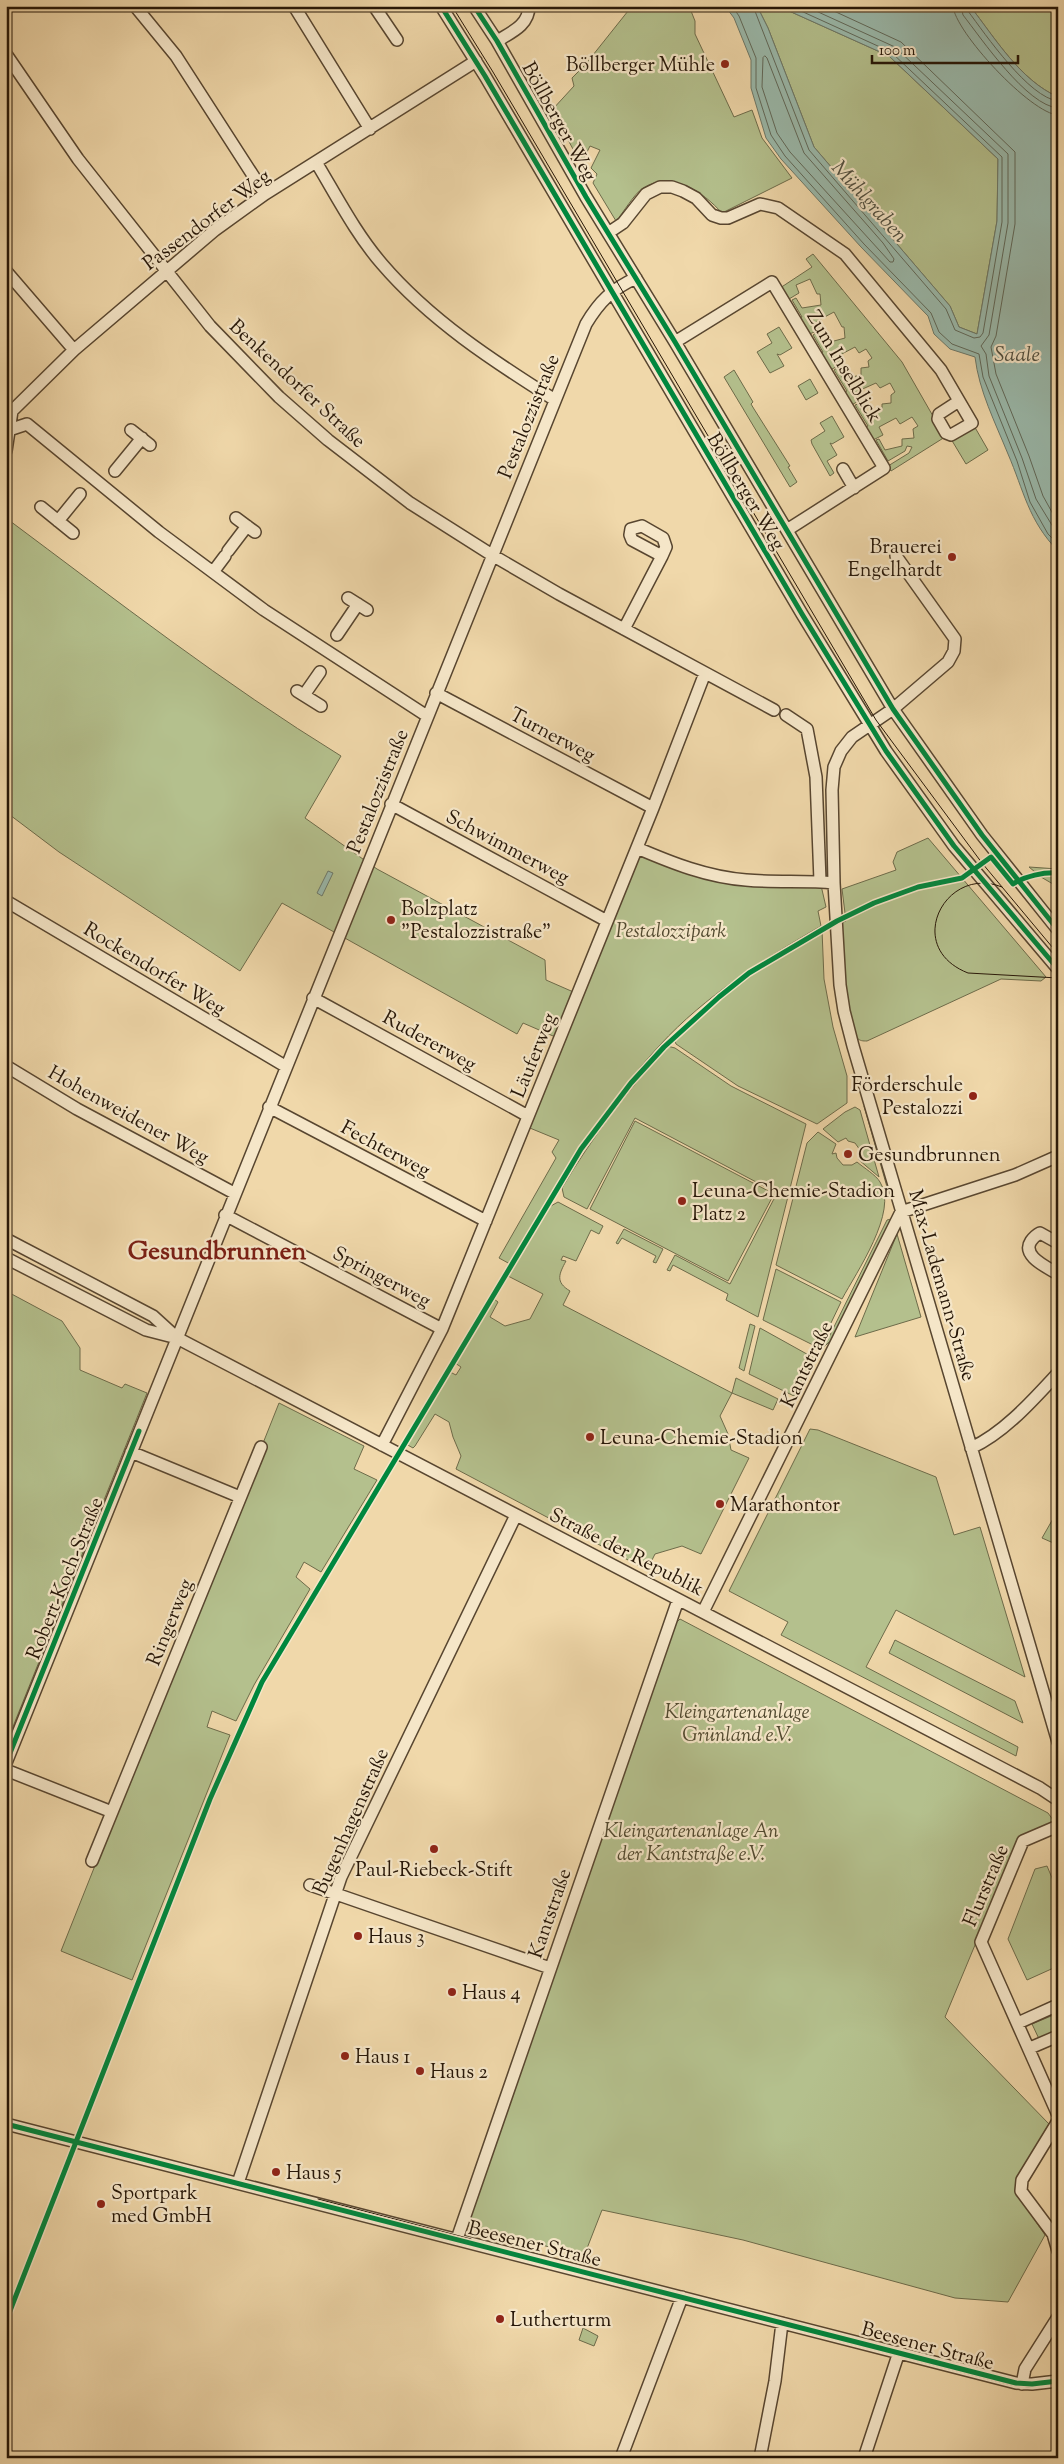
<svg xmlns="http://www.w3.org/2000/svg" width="1064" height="2464" font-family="'Sorts Mill Goudy',serif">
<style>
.green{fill:#b4c08d;stroke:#6d6b4a}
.water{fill:#9ab9ab;stroke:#6c7869}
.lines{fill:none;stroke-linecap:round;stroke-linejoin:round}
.shore{stroke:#606859;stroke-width:1}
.minor-casing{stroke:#584630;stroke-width:14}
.minor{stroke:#f5e6c8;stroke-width:11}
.tram{stroke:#261607;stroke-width:1}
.cycleway-casing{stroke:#f5e6c8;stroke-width:8}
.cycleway{stroke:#00873e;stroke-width:5}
.poi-dot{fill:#8f2418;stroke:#f5e6c8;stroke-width:2}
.labels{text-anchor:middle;stroke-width:4.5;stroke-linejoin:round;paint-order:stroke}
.poi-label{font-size:20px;fill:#261607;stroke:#f5e6c8;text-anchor:start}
.street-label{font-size:20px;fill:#261607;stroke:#f5e6c8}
.park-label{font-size:20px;font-style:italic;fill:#51492f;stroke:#f5e6c8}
.water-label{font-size:21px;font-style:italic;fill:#4f4f40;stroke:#f5e6c8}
.district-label{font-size:25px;font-weight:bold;fill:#7a1f14;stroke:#f5e6c8}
</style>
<rect width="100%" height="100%" fill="#f0d8aa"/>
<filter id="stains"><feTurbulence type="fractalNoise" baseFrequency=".004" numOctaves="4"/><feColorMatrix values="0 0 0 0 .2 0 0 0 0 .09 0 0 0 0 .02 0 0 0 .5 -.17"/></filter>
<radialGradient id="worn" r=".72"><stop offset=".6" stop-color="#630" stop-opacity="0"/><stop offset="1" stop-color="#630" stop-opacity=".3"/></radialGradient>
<path class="green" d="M632,6H689L695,21V34L734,117L752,110L762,138L792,178L722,213C703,192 672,170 643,188C633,195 624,212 616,221L593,183L597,174L591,168L600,150L590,146L581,164L552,110L574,86L572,78L585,65Z
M757,6H778L889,56L998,159L997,221L977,334L959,327L950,306L814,147L768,28Z
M970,6H1058V97C1020,80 995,38 970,6Z
M813,254L902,362L945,437L891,471L888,466L909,453L912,447L907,446L905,451L888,461L876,440L879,439L885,450L902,446V439L914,438L913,429L918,426L912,417L900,424L896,418L879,427L883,435L869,442L861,430L868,426L855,405L858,404L864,414L882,411V404L891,403V395L895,392L890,383L880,388L876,383L858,391L862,399L848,407L840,395L847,391L834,370L837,368L843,379L861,375V368L869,367L868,361L872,358L866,349L859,353L855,347L838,356L842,364L826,372L817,356L823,352L813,335L816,333L823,344L845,338L844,327H842L834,312L817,321L821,329L805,336L795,320L802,317L792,300L796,298L802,308L821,305L820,294H817L810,279L796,285L799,293L784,302L777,290L812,267L806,259Z
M779,327L792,348L780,355L777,354L784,366L770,373L757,352L772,343L767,334Z
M734,370L753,402L751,404L754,409L790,466L788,467L797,482L790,487L724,377Z
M810,379L818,393L806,400L798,386Z
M832,416L844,437L832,444L830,443L837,455L827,461L834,473L830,476L812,444L811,440L825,431L820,423Z
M973,424L988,450L966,464L951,439Z
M6,518C116,600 224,684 341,756L305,818L377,869L545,960L546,980L578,994L637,848L704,872L820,881L826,907L818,911L821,926C764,959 705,996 660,1045C599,1111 555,1188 510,1264L499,1258L556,1158L552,1152L559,1140L525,1126L560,1039L523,1023L517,1034L282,903L240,971L59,852L6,812Z
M928,838L1046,977L1041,981L1001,979L867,1041C863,1041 860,1041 857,1038C844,1024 842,945 841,923L846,921L842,889L896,870L893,862L897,852Z
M1029,867L1058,869V887L1041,877Z
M822,930L824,979L833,1027L847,1076V1103L817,1124L738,1086L676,1044L674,1039C718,996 768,960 822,930Z
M667,1046L675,1048L731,1086L806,1124L758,1317L726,1300L728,1294L673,1265L670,1271L667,1270L675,1255L730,1284L777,1193L635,1118L587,1209L564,1197L562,1188C592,1137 628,1091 667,1046Z
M866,1105L891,1194H889L864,1106Z
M855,1107L860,1110L879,1177L859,1160L860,1150L855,1143L848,1141L846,1138L838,1142L823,1129L845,1112Z
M635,1121L774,1194L728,1281L590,1209Z
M818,1132L836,1144L832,1154L836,1153L837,1158L843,1165H852L857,1162C864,1168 876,1175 880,1182C899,1211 856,1273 842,1299L776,1265L807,1143Z
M558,1202L603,1226L599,1234L591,1230L576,1261L563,1256L561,1260L566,1261C559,1274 555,1282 570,1291L563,1305L732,1393L736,1378L778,1399L773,1410L732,1393L720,1416L728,1434L731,1450L749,1458L701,1554L682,1546L655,1554L647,1570L456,1469L461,1456L453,1437L449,1422L435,1414L415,1446L413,1448L406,1444L450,1372L456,1375L461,1367L455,1363L494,1299L498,1302L490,1317L505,1326L530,1319L543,1294L508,1276L549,1207Z
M891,1219L833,1338L824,1347L887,1220Z
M624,1229L663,1249L656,1263L653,1262L656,1256L622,1238L618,1244L616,1243Z
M897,1234L921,1317L855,1337Z
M776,1269L841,1302L819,1348L763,1320Z
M6,1291L62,1321L80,1348V1370L122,1388L125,1384L147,1393L6,1744Z
M750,1324L755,1326L744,1371L739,1368Z
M760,1328L814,1358L794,1396L749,1374Z
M279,1403L364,1446L354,1469L377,1480L321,1572L304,1562L296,1577L310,1589L254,1685L236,1721L212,1711L207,1727L230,1735L132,1980L61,1951Z
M810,1429L818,1430L936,1477L954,1535L980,1527L1025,1677L896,1610L866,1667L1018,1747L1016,1756L781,1635L788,1622L729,1591Z
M1058,1510V1545L1042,1538Z
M680,1619L1048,1813L1056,1824L1020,1837L945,2017L1049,2124L1016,2181L1015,2191L1045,2235L1008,2302L955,2298L743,2240L602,2210L584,2256L465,2225L676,1623Z
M895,1640L1015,1701L1023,1723L889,1653Z
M1047,1866L1058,1892V1966L1027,1980L1008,1939L1035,1869Z
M1056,2014L1058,2033L1040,2041L1032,2024Z
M583,2328L598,2336L594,2346L579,2340Z"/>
<path class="water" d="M725,6H757L768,28L814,147L950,306L959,327L977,334L997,221L998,159L889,56L778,6H970C995,38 1020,80 1058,97V551C1028,520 1024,491 1008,454C995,422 979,391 975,357L950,349L934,334L928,316L861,247L781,159L766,138L751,88V60L734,18Z
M328,871L333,873L322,896L317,893Z"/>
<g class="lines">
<path class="shore" d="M732,6L739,16L756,58V88L771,135L785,156L864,244L931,313L939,332L952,344L979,354L983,377L1017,461L1030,502L1048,534L1058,544
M753,6L809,150L946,309L955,330L974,338L980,337L983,333L1002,222V157L891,52L790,6
M805,6L895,47L1008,154V223L989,335L981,346L986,354L989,376L1022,458L1036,499L1058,535
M823,6L901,42L1015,152V224L996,336L991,347L996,374L1029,456L1043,496L1058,523
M953,6C954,31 1031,114 1058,115
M961,6L963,15C981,38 1027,106 1058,108
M967,6L968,11C985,34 1029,98 1058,101
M765,56L767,58L804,153L883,243L894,259L893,262H890L790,152L777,133L762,87L763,58Z"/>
<g class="minor-casing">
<path id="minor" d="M135,6L176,56L265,194
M294,6L370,129
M374,6L397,40
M441,6L485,76L802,614L886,751L954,846L1058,969
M474,6L497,41L586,197L675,342L893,709L982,835L1058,930
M497,41C512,32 529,25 529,6
M6,54L78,159L210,326L279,397L328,440L410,503L492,555L559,594L774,710
M316,162C337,197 356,234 382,264C430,320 493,361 555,400
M608,233L623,223L646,194L660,187H672L683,191L696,198L712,215L721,218H728L760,204L778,208L845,254L941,370L972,423L951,435L946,433L938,419L939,414L959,401
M6,271L74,350
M675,342L772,282L884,468L787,530
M131,430L150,445
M6,431L27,424L159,532L264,610L427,716
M6,451L12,411L74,350L215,230L265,194L476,61
M843,469L854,488
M115,471L142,438
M41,507L73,533
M236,518L255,532
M58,521L80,494
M228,551L247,526
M896,556L955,639L954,651L948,662L893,709L852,737L841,751L834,767L832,790L834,883L840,985L844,1011L853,1046L1058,1742
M213,572L225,556
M348,598L367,610
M624,629L662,556L666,547L663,538L642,526L631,529L630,535L632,540L662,556
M337,635L358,604
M297,691L321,706
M436,693L653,808
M304,695L320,672
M786,715L807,729L816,777L820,881
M391,804L607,921
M637,848C672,863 707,877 746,880C776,883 805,880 834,883
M6,901L285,1066
M313,998L528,1116
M6,1066L77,1109L234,1193
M269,1107L486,1221
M225,1215L442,1329
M6,1239L153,1316L176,1337
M1058,1243L1040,1233C1036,1235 1034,1237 1031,1241C1021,1256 1047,1267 1058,1274
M6,1258L146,1330L177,1338L1040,1788L1058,1800
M382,1445L442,1329L455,1297L653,808L705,673
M971,1448C1004,1433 1033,1400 1058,1373
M131,1452L240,1497
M703,1612L901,1212L1015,1175L1058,1156
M6,1763L586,324C599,302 612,289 636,278
M6,1770L112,1812
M1058,1826L1023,1841L981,1942L1058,2115
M92,1861L261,1447
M310,1885L550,1968
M1018,2023L1058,2005
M1030,2048L1058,2036
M1058,2121L1022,2180L1021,2191L1053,2234L1058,2251
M6,2124L1016,2383L1032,2384L1058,2381
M238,2183L341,1877L516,1515
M457,2239L678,1600
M1022,2384L1025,2369L1058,2317
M621,2458L682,2297
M760,2458L775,2381L782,2323
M864,2458L899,2352"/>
</g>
<use href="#minor" class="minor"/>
<path class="tram" d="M452,6L493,72L876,720L982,863L1058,954
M1002,887C946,864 902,947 968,973L1058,978
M6,2126L1012,2385L1029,2387L1058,2383
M318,2199L471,2239"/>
<g class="cycleway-casing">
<path id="cycleway" d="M441,6L485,76L802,614L886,751L954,846L1058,969
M474,6L497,41L586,197L675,342L893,709L982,835L1058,930
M6,1763L139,1431
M6,2124L1016,2383L1032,2384L1058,2381
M6,2321L210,1799L262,1682L581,1149L631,1083L664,1047L719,997L749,973L837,921L874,903L918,887L962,878L991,857L1013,884C1025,876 1044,872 1058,873"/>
</g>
<use href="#cycleway" class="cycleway"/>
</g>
<g class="poi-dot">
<circle cx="725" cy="64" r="5"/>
<circle cx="952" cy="557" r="5"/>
<circle cx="391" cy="920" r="5"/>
<circle cx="973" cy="1096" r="5"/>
<circle cx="848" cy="1154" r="5"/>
<circle cx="682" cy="1201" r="5"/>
<circle cx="590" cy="1437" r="5"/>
<circle cx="720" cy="1504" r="5"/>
<circle cx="434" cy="1849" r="5"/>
<circle cx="358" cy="1936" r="5"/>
<circle cx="452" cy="1992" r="5"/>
<circle cx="345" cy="2056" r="5"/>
<circle cx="420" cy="2071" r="5"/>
<circle cx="276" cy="2172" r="5"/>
<circle cx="101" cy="2204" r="5"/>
<circle cx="500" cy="2319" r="5"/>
</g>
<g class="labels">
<g class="poi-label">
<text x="715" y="71" text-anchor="end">Böllberger Mühle</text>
<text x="942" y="553" text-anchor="end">Brauerei<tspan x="942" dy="23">Engelhardt</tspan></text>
<text x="401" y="915">Bolzplatz<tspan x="401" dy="23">"Pestalozzistraße"</tspan></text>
<text x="963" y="1091" text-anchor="end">Förderschule<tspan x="963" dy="23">Pestalozzi</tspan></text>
<text x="858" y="1161">Gesundbrunnen</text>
<text x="692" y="1197">Leuna-Chemie-Stadion<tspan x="692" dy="23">Platz 2</tspan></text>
<text x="600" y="1444">Leuna-Chemie-Stadion</text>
<text x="730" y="1511">Marathontor</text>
<text x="434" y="1876" text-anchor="middle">Paul-Riebeck-Stift</text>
<text x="368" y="1943">Haus 3</text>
<text x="462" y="1999">Haus 4</text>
<text x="355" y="2063">Haus 1</text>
<text x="430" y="2078">Haus 2</text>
<text x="286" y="2179">Haus 5</text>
<text x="111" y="2199">Sportpark<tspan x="111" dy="23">med GmbH</tspan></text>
<text x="510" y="2326">Lutherturm</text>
</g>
<g class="street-label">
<text transform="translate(560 121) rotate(61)" y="7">Böllberger Weg</text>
<text transform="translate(206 219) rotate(-37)" y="7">Passendorfer Weg</text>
<text transform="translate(845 366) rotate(59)" y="7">Zum Inselblick</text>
<text transform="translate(298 383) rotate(43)" y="7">Benkendorfer Straße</text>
<text transform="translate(528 416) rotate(-68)" y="7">Pestalozzistraße</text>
<text transform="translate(747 491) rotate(59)" y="7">Böllberger Weg</text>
<text transform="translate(553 734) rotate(28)" y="7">Turnerweg</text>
<text transform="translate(377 791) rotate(-68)" y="7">Pestalozzistraße</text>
<text transform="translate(508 846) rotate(28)" y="7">Schwimmerweg</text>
<text transform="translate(155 968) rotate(31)" y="7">Rockendorfer Weg</text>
<text transform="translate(430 1040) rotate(29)" y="7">Rudererweg</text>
<text transform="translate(533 1055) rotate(-68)" y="7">Läuferweg</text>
<text transform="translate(129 1114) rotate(29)" y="7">Hohenweidener Weg</text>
<text transform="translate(386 1148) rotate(28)" y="7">Fechterweg</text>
<text transform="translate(382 1276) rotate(28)" y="7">Springerweg</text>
<text transform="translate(943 1285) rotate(74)" y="7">Max-Lademann-Straße</text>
<text transform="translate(806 1364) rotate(-64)" y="7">Kantstraße</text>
<text transform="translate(627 1551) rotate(27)" y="7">Straße der Republik</text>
<text transform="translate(64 1578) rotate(-68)" y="7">Robert-Koch-Straße</text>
<text transform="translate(169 1622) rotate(-68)" y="7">Ringerweg</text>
<text transform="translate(350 1821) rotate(-66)" y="7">Bugenhagenstraße</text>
<text transform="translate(985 1885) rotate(-67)" y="7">Flurstraße</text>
<text transform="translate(549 1913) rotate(-71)" y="7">Kantstraße</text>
<text transform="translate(535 2243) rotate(14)" y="7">Beesener Straße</text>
<text transform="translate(928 2345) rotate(15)" y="7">Beesener Straße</text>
</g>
<g class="park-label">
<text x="671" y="937">Pestalozzipark</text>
<text x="737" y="1718">Kleingartenanlage<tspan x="737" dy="23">Grünland e.V.</tspan></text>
<text x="691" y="1837">Kleingartenanlage An<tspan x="691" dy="23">der Kantstraße e.V.</tspan></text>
</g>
<g class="water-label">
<text transform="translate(870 201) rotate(48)" y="7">Mühlgraben</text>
<text x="1017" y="361">Saale</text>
</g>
<g class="district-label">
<text x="217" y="1259">Gesundbrunnen</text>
</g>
</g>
<rect width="1064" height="2464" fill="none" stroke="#f0d8aa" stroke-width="25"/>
<rect x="8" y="8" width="1049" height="2449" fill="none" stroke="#261607" stroke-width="2.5"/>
<rect x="12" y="12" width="1039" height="2439" fill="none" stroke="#261607"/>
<path d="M872 55v8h146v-8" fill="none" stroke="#261607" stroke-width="2.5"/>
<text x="879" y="55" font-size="15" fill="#261607" stroke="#f5e6c8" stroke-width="4" paint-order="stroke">100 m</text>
<rect width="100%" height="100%" filter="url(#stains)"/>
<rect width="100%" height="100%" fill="url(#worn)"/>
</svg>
